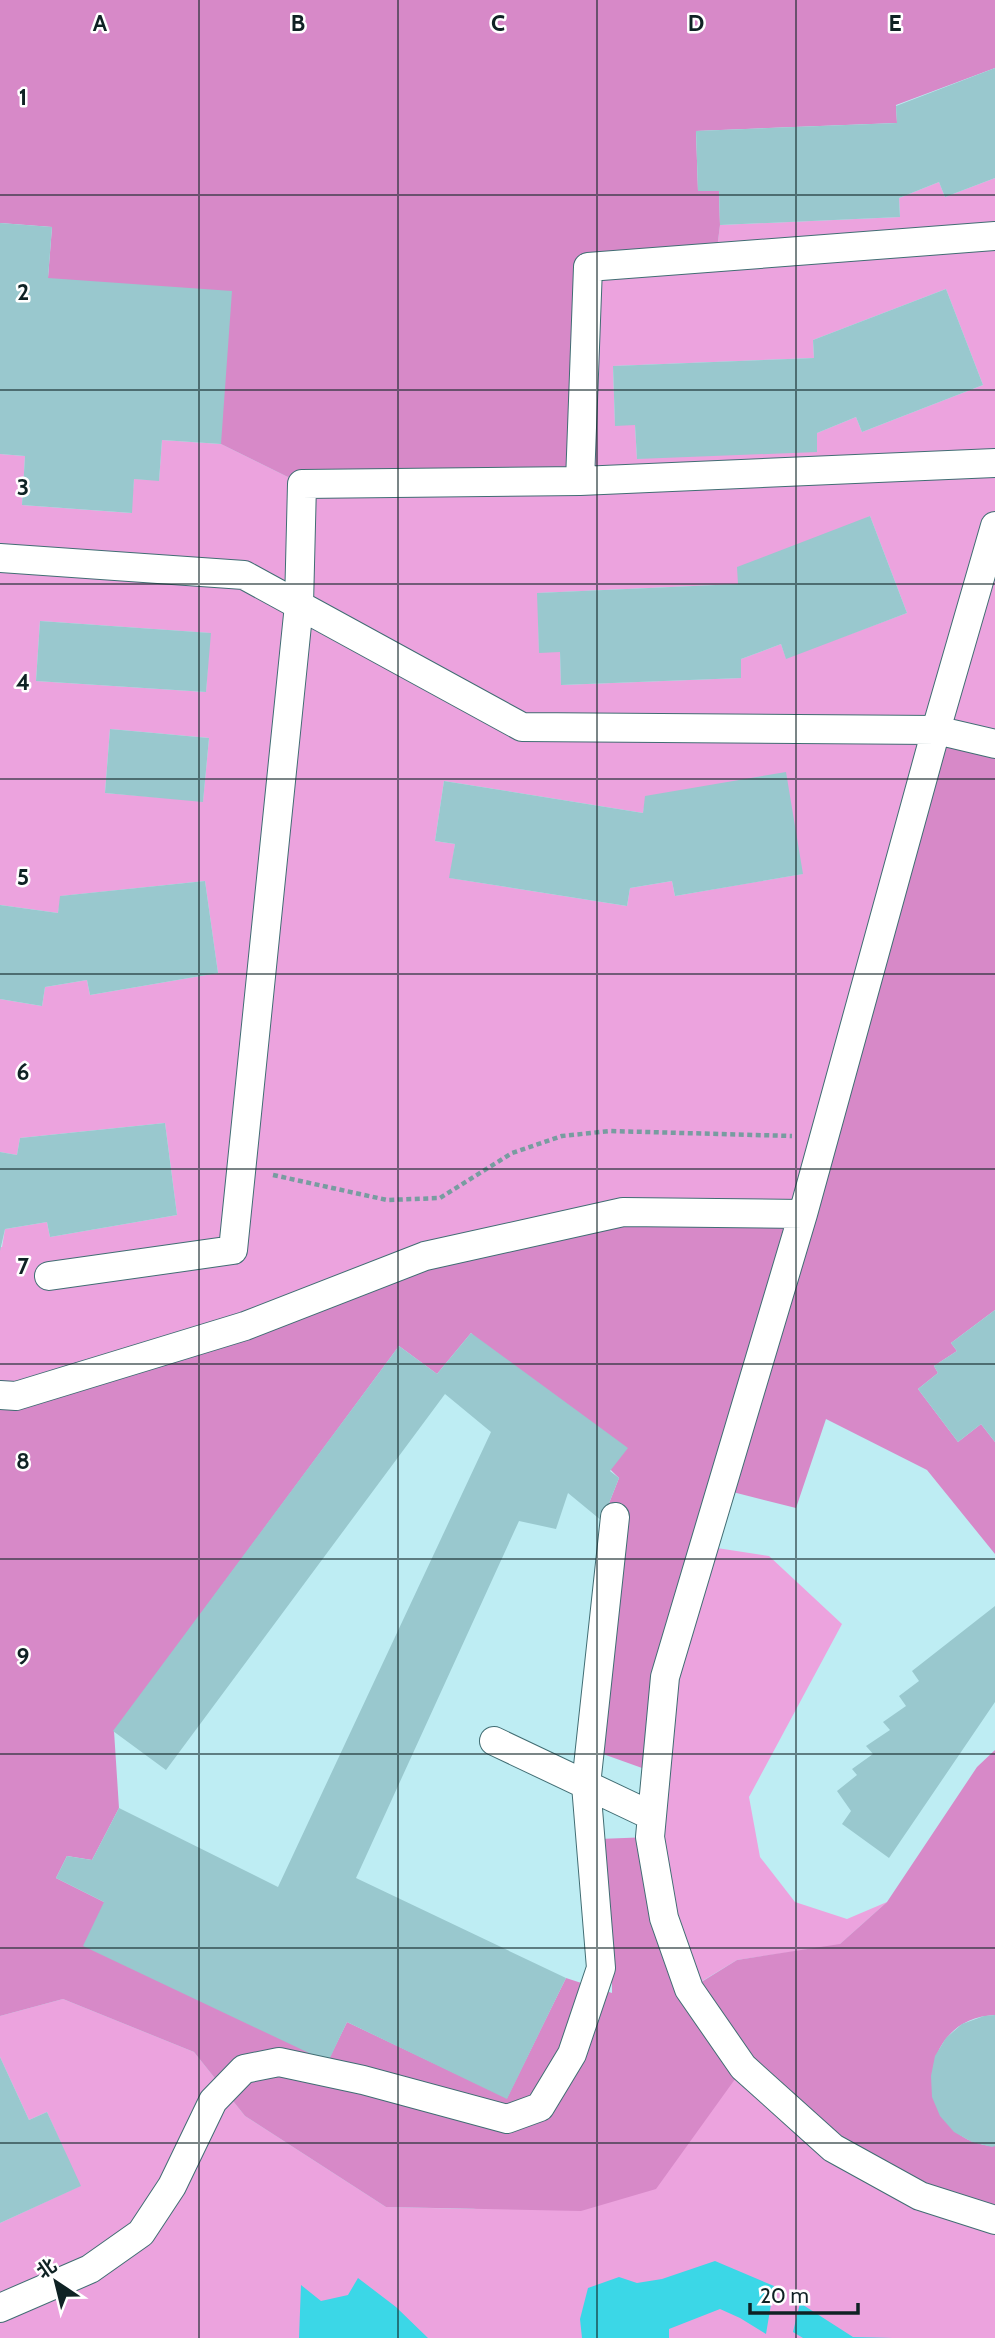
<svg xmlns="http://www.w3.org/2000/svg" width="995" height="2338" font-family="Cabin,'Noto Sans SC',sans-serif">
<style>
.green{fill:#eca3de;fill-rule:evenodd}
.forest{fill:#d789c8}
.water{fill:#3bd7e7}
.building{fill:#99c8ce}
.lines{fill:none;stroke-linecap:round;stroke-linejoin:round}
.street-casing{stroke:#416d73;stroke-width:30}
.path{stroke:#789ca0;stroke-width:4.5;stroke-dasharray:5 3.5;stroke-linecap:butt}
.street{stroke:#fff;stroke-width:28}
.grid{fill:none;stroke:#0f2224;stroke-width:2;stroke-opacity:0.55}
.grid-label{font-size:23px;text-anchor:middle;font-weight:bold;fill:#0f2224;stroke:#fff;stroke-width:5;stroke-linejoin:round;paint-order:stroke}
</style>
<rect width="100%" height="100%" fill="#beedf3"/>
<path class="green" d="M995,178V744L803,1214L0,1395V1247H2L5,1229L47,1222L50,1237L177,1215L165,1123L20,1138L17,1155L0,1152V999L42,1006L45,987L87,980L90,995L218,973L205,881L61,896L58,913L0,905V454L25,456L22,505L131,513L134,479L159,480L162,440L221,444L302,484L588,267L716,257L720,225L900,217L899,198L939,182L945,197ZM946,289L983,385L862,432L856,417L817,433L637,459L635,425H615L613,366L814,358L813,340ZM870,516L907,613L786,658L781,644L741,659V678L561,685L560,652H539L538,593L738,584ZM40,621L210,633L206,692L36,681ZM110,729L209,738L203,801L105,793ZM444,781L643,813L646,796L802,874L675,896L672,881L630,888L627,906L450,878L455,844L435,841Z
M704,1546L769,1556L842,1624L749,1797L760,1857L795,1902L847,1919L887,1902L839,1945L737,1960L689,1989L650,1837L665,1677Z
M63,1999L194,2052L245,2116L386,2207L474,2209L743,2067L995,2220V2338H0V2223L80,2186L47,2112L29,2120L0,2057V2016Z"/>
<path class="forest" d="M0,0H995V68L896,105L897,123L696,131L698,191H719L720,225L716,257L588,267L580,481L302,484L221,444L48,278L52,227L0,223Z
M936,730L995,744V1310L951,1343L957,1351L934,1366L938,1373L918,1389L958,1442L981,1424L995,1442V1554L927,1470L826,1419L796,1508L721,1489L656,1773L589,1749L602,1521L619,1478L471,1333L437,1374L399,1346L114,1731L119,1808L92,1860L67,1856L56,1878L104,1902L328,2061L347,2022L507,2098L566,1978L612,1993V1928L599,1839L650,1837L690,1989L737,1960L840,1944L887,1902L977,1767L995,1750V2015C910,2019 913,2142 995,2146V2220L920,2196L743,2068L656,2189L581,2211L386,2207L245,2116L194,2052L63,1999L0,2016V1395L425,1256L623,1212L803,1214Z"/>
<path class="water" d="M715,2261L774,2286L766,2334L740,2318L720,2309L669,2329V2338H582L580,2319L588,2288L619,2277L637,2283L662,2279Z
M358,2278L396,2307L428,2338H299L301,2285L321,2301L348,2295Z
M800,2303L853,2337L893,2338H803L793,2332Z"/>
<path class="building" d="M995,68V178L945,197L939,182L899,198L900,217L720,225L719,191H698L696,131L897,123L896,106Z
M0,223L52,227L48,278L232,291L221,444L162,440L159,481L134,479L132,513L22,505L25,456L0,454Z
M946,289L983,385L862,432L856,417L817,433V452L637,459L635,425L615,426L613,366L814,358L813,340Z
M870,516L907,613L786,659L781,644L741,659V678L561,685L560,652L539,653L537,593L738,584L737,567Z
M40,621L211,633L206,692L36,681Z
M110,729L209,738L203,802L105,793Z
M786,772L803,874L675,896L672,881L630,888L627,906L449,878L455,844L435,841L444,781L643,813L645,796Z
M205,881L218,973L90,995L87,980L45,987L42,1006L0,999V905L58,913L60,896Z
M165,1123L177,1215L50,1237L47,1222L5,1229L0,1251V1152L17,1155L20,1138Z
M995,1310V1442L981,1424L958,1442L918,1389L938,1373L934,1366L957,1351L951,1343Z
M471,1333L628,1448L610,1471L619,1478L602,1521L568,1493L556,1529L519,1521L356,1878L566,1978L507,2099L347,2022L328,2062L83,1946L104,1902L56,1878L67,1856L92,1860L119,1808L278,1887L491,1432L445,1394L166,1770L113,1731L399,1346L437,1374Z
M995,1606V1702L889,1858L842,1824L851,1811L837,1791L857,1775L852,1769L873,1754L866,1746L890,1730L883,1722L906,1706L899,1696L919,1681L912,1671Z
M995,2015V2146L992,2147L972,2142L954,2132L940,2116L932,2097L931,2076L935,2056L946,2038L962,2024L984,2016Z
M0,2057L29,2120L47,2112L81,2186L0,2223Z"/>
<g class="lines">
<g class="street-casing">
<path id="street" d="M580,481L588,267L995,236
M995,526L936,730L803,1214L665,1677L650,1837L664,1918L689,1989L743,2067L833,2148L920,2196L995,2220
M0,558L244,575L522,727L936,730L995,744
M49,1276L233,1250L299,605L302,484L580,481L995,463
M0,1395L16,1396L245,1326L425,1256L623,1212L803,1214
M494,1741L652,1816
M0,2308L90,2269L141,2233L172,2186L213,2101L244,2069L279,2062L363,2080L507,2119L540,2107L572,2054L601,1968L586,1785L615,1517"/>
</g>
<path class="path" d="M273,1175L387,1200L440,1198L512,1153L562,1136L610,1131L792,1136"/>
<use href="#street" class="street"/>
</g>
<path class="grid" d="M199,0V2338M398,0V2338M597,0V2338M796,0V2338M0,195H995M0,390H995M0,584H995M0,779H995M0,974H995M0,1169H995M0,1364H995M0,1559H995M0,1754H995M0,1948H995M0,2143H995"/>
<g class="grid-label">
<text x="100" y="31">A</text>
<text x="298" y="31">B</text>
<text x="498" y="31">C</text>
<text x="696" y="31">D</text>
<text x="895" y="31">E</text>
<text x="23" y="105">1</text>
<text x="23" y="300">2</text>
<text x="23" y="495">3</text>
<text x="23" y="690">4</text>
<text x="23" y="885">5</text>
<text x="23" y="1080">6</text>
<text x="23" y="1274">7</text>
<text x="23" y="1469">8</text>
<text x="23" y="1664">9</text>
</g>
<g transform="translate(56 2282) rotate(325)" stroke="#ffffff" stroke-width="5" paint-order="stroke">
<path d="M0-5L12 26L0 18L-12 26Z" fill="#0f2224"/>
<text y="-10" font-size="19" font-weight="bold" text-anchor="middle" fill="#0f2224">北</text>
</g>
<path d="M750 2303v10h108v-10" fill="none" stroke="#0f2224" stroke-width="3.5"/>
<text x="760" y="2303" font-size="21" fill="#0f2224" stroke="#ffffff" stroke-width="5" paint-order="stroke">20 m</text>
</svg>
